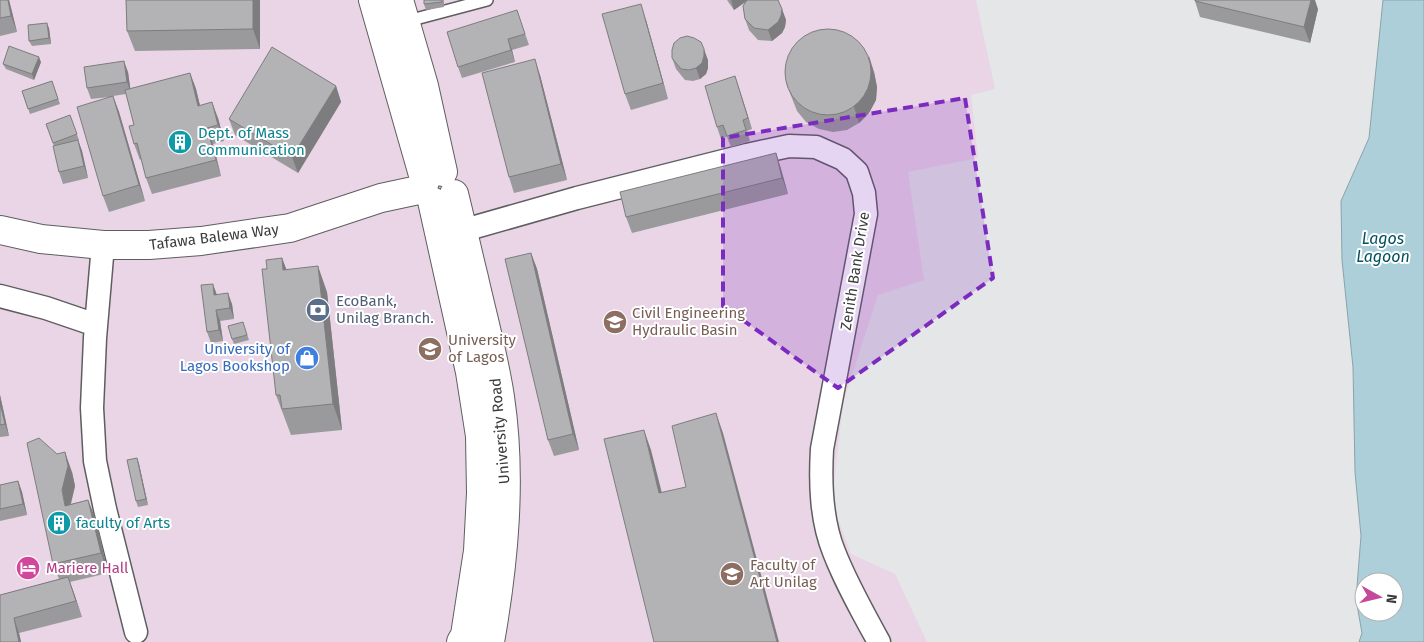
<svg xmlns="http://www.w3.org/2000/svg" width="1424" height="642" font-family="'Fira Sans',sans-serif">
<style>
.education{fill:#e9d5e5}
.water{fill:#accfda;stroke:#8aa3aa;fill-rule:evenodd}
.lines{fill:none;stroke-linecap:round;stroke-linejoin:round}
.lane-casing{stroke:#5e5e60;stroke-width:14}
.street-casing{stroke:#5e5e60;stroke-width:25}
.secondary-casing{stroke:#5e5e60;stroke-width:30}
.lane{stroke:#fff;stroke-width:11}
.street{stroke:#fff;stroke-width:22}
.secondary{stroke:#fff;stroke-width:28}
.wall{fill:#9a9a9c}
.shaded-wall{fill:#7d7d7f}
.building{fill:#b3b3b5;stroke:#7d7d7f}
.marked{fill:#7b2cbf;fill-opacity:0.2;stroke:#7b2cbf;stroke-width:4;stroke-dasharray:10 6;stroke-linejoin:round}
.labels{text-anchor:middle;stroke-width:4;stroke-linejoin:round;paint-order:stroke}
.culture-label{font-size:15px;fill:#0d838f;stroke:#fff;text-anchor:start}
.street-label{font-size:15px;fill:#3a3b3b;stroke:#fff}
.service-label{font-size:15px;fill:#4e5e75;stroke:#fff;text-anchor:start}
.education-label{font-size:15px;fill:#785e54;stroke:#fff;text-anchor:start}
.shop-label{font-size:15px;fill:#366cbe;stroke:#fff;text-anchor:end}
.hotel-label{font-size:15px;fill:#b23c85;stroke:#fff;text-anchor:start}
.water-label{font-size:16px;font-style:italic;fill:#045061;stroke:#fff}
</style>
<rect width="100%" height="100%" fill="#e5e6e8"/>
<path class="education" d="M0,0H976L995,89L971,95L978,158L908,172L924,280L878,295L843,403L832,503L851,554L895,574L927,642H0Z"/>
<path class="water" d="M1383,0H1424V642H1359L1362,633L1356,599L1361,536L1355,472L1353,367L1342,260L1341,201L1369,138ZM1364,582H1394V612H1364Z"/>
<g class="lines">
<g class="lane-casing">
<path id="lane" d="M404,22L487,0"/>
</g>
<g class="street-casing">
<path id="street" d="M447,235L577,198L747,155L789,146L816,147L843,159L857,172L864,193L866,214L822,449C820,484 821,520 834,552C846,583 863,613 879,642
M103,245L95,338L92,408L95,461L105,509L136,632
M0,296L46,308L96,325"/>
</g>
<g class="secondary-casing">
<path id="secondary" d="M373,0L425,182
M399,0L424,86L443,172
M454,194C461,222 467,250 474,278C483,318 494,357 500,397C512,478 504,562 490,642
M432,201L470,372L480,436L481,493L478,551L465,635L461,642
M0,230L41,239L103,245H149L201,241L290,228L381,198L423,189"/>
</g>
<use href="#lane" class="lane"/>
<use href="#street" class="street"/>
<use href="#secondary" class="secondary"/>
</g>
<path class="wall" d="M0,0H9L17,32L0,36Z
M126,0H260V49L135,51L127,31Z
M444,0V7L426,10L424,4Z
M727,0H778L786,20L785,27L782,33L772,41L758,40L749,30L745,19L747,1L734,10Z
M1195,1L1318,9L1310,43L1200,17Z
M646,20L668,99L631,110L625,94Z
M521,22L529,45L512,50L515,62L462,78L458,67Z
M49,28L51,44L32,46L29,41Z
M672,58L708,60V68L706,74L700,79L693,81L685,80L676,69Z
M41,62L34,80L6,69L3,64Z
M128,72L130,89L190,73L196,89L200,106L218,118L224,141L213,144L221,176L152,194L146,178L141,159L140,160L134,144V125L126,94L113,96L119,112L145,201L109,212L103,196L110,97L91,99L87,88Z
M874,72L877,87L876,100L869,113L859,123L847,130L833,132L819,129L806,122L797,111L786,83Z
M540,75L567,180L514,193L509,177Z
M735,76L752,129L747,131L750,141L731,147L727,137L721,139L717,127Z
M52,81L60,104L30,114L22,91Z
M336,86L341,102L298,173L235,135L229,119Z
M70,115L79,140H78L82,151L88,178L63,184L59,172L54,146L46,124Z
M776,153L781,169L788,194L632,233L626,217Z
M531,253L537,269L579,450L554,456L548,440Z
M282,258L286,269L327,292L342,430L291,435L276,395L267,269Z
M217,294L232,304L234,319L220,321L223,341L211,343L207,332Z
M245,328L249,340L234,344L232,339Z
M0,395L9,436L0,437Z
M137,458L139,464L148,505L138,507L136,501Z
M72,472L75,486L71,504L88,500L96,520L108,573L70,582L82,617L19,633L21,642H0V595L59,579L53,564Z
M18,481L22,492L27,515L0,521V485Z"/>
<path class="shaded-wall" d="M8,0H9L17,32L11,16Z
M253,0H260V49L253,29Z
M731,0H748L734,10Z
M1311,0H1315L1318,9L1310,43L1304,27Z
M641,4L646,20L668,99L663,83Z
M782,9L786,20L785,27L782,33L772,41L768,30Z
M47,23L49,28L51,44L49,38Z
M508,39L512,50L515,62L511,50Z
M704,49L708,60V68L706,74L700,79L696,68Z
M869,56L874,72L877,87L876,100L869,113L859,123L854,107Z
M39,57L41,62L34,80L32,74Z
M535,59L540,75L567,180L561,164Z
M124,61L128,72L131,93L127,82Z
M190,73L196,89L204,122L198,106Z
M735,76L739,88L752,129L748,118Z
M336,86L341,102L298,173L292,157Z
M113,96L119,112L145,201L139,185Z
M212,102L218,118L224,141L218,125Z
M207,128L213,144L221,176L216,160Z
M78,140L82,151L88,178L84,166Z
M776,153L781,169L788,194L782,178Z
M531,253L537,269L579,450L573,434Z
M282,258L292,284L283,270Z
M318,266L327,292L342,430L333,404Z
M213,284L217,295H214Z
M228,293L232,304L234,319L230,308Z
M216,310L220,321L223,341L219,330Z
M0,395L9,436L5,424L0,403Z
M716,413L723,433L779,642H777Z
M644,430L651,450L667,513L659,493Z
M65,452L72,472L75,486L69,510L65,506L62,490Z
M137,458L139,464L148,505L146,499Z
M18,481L22,492L27,515L23,504Z
M88,500L96,520L108,573L101,553Z
M68,577L74,593L82,617L76,601Z
M14,618L19,633L21,642H19Z"/>
<path class="building" d="M0,0H8L11,16L0,18Z
M126,0H253V29L127,31Z
M424,0H442V2L424,4Z
M747,0H778L782,9L781,16L778,22L768,30L754,28L745,19L743,6Z
M1195,0H1311L1304,27L1195,1Z
M641,4L663,83L625,94L602,14Z
M517,10L525,34L508,39L511,50L458,67L447,32Z
M47,23L49,38L29,41L28,25Z
M785 72a43 43 0 1 1 86 0a43 43 0 1 1-86 0Z
M687,36L694,38L701,42L704,49V56L702,63L696,68L689,70L681,69L672,58V50L674,43L680,38Z
M9,46L39,57L32,74L3,64Z
M272,47L336,86L292,157L229,119Z
M535,59L561,164L509,177L482,73Z
M124,61L127,82L87,88L84,67Z
M190,73L198,106L212,102L218,125L207,128L216,160L146,178L137,143L134,144L129,126L134,125L125,90Z
M735,76L748,118L743,120L746,130L727,136L723,125L717,127L705,86Z
M52,81L58,99L28,109L22,91Z
M113,96L139,185L103,196L77,107Z
M70,115L77,134L53,143L46,124Z
M78,140L84,166L59,172L53,146Z
M776,153L782,178L626,217L620,192Z
M531,253L573,434L548,440L505,259Z
M282,258L283,270L318,266L333,404L282,409L280,395H276L262,269H267L266,260Z
M213,284L214,295L228,293L230,308L216,310L219,330L207,332L201,285Z
M243,322L247,335L232,339L228,326Z
M0,403L5,424L0,425Z
M716,413L777,642H654L604,439L644,430L659,493L686,487L672,426Z
M39,438L57,454L65,452L68,466L62,490L65,506L88,500L101,553L53,564L27,443Z
M137,458L146,499L136,501L127,460Z
M18,481L23,504L0,509V485Z
M68,577L76,601L14,618L19,642H0V595Z"/>
<path class="marked" d="M965,98L993,278L838,388L723,306V138Z"/>
<defs>
<g id="building-disc" transform="scale(1.25)"><circle r="9.5" fill="#0f9aa8" stroke="#fff"/><path d="M-4-6H4V6H1V3H-1V6H-4ZM-2.5-4.3h1.7v1.8h-1.7ZM.8-4.3h1.7v1.8H.8ZM-2.5-1h1.7V.8h-1.7ZM.8-1h1.7V.8H.8Z" fill="#fff"/></g>
<g id="bank-disc" transform="scale(1.25)"><circle r="9.5" fill="#5c6f8a" stroke="#fff"/><path d="M-6-4H6V4H-6ZM0-2.3a2.3 2.3 0 1 0 0 4.6a2.3 2.3 0 1 0 0-4.6Z" fill="#fff"/></g>
<g id="school-disc" transform="scale(1.25)"><circle r="9.5" fill="#8d6e63" stroke="#fff"/><path d="M0-5L7-2L0 1L-7-2ZM-4 1L0 2.5L4 1V4Q0 6-4 4Z" fill="#fff"/></g>
<g id="university-disc" transform="scale(1.25)"><circle r="9.5" fill="#8d6e63" stroke="#fff"/><path d="M0-5L7-2L0 1L-7-2ZM-4 1L0 2.5L4 1V4Q0 6-4 4Z" fill="#fff"/></g>
<g id="shop-disc" transform="scale(1.25)"><circle r="9.5" fill="#3f7fe0" stroke="#fff"/><path d="M-5-2.5h2.3a2.7 3.5 0 0 1 5.4 0H5L5.5 6h-11ZM-1.5-2.5h3a1.5 2.3 0 0 0-3 0Z" fill="#fff"/></g>
<g id="hotel-disc" transform="scale(1.25)"><circle r="9.5" fill="#d1479c" stroke="#fff"/><path d="M-6-4.5h1.5V1H6V5H4.5V3h-9V5H-6ZM-4 0a1.8 1.8 0 1 1 3.6 0ZM.5 0V-2.5h3Q6-2.5 6 0Z" fill="#fff"/></g>
</defs>
<g fill-rule="evenodd">
<use href="#building-disc" x="180" y="142"/>
<use href="#bank-disc" x="318" y="310"/>
<use href="#school-disc" x="615" y="322"/>
<use href="#university-disc" x="430" y="349"/>
<use href="#shop-disc" x="307" y="358"/>
<use href="#building-disc" x="59" y="523"/>
<use href="#hotel-disc" x="28" y="568"/>
<use href="#school-disc" x="732" y="574"/>
</g>
<g class="labels">
<g class="culture-label">
<text x="198" y="138">Dept. of Mass<tspan x="198" dy="17">Communication</tspan></text>
<text x="76" y="528">faculty of Arts</text>
</g>
<g class="street-label">
<text transform="translate(214 237) rotate(-7)" y="5">Tafawa Balewa Way</text>
<text transform="translate(855 271) rotate(-81)" y="5">Zenith Bank Drive</text>
<text transform="translate(500 431) rotate(-95)" y="5">University Road</text>
</g>
<g class="service-label">
<text x="336" y="306">EcoBank,<tspan x="336" dy="17">Unilag Branch.</tspan></text>
</g>
<g class="education-label">
<text x="632" y="318">Civil Engineering<tspan x="632" dy="17">Hydraulic Basin</tspan></text>
<text x="448" y="345">University<tspan x="448" dy="17">of Lagos</tspan></text>
<text x="750" y="570">Faculty of<tspan x="750" dy="17">Art Unilag</tspan></text>
</g>
<g class="shop-label">
<text x="290" y="354">University of<tspan x="290" dy="17">Lagos Bookshop</tspan></text>
</g>
<g class="hotel-label">
<text x="46" y="573">Mariere Hall</text>
</g>
<g class="water-label">
<text x="1383" y="244">Lagos<tspan x="1383" dy="18">Lagoon</tspan></text>
</g>
</g>
<g transform="translate(1379 597) rotate(98)"><circle r="24" fill="#ffffff" stroke="#b0b1b1"/>
<path d="M0-4L9 19L0 12L-9 19Z" fill="#c5499a"/>
<text y="-8" font-size="14" font-weight="bold" text-anchor="middle" fill="#3a3b3b">N</text>
</g>
</svg>
